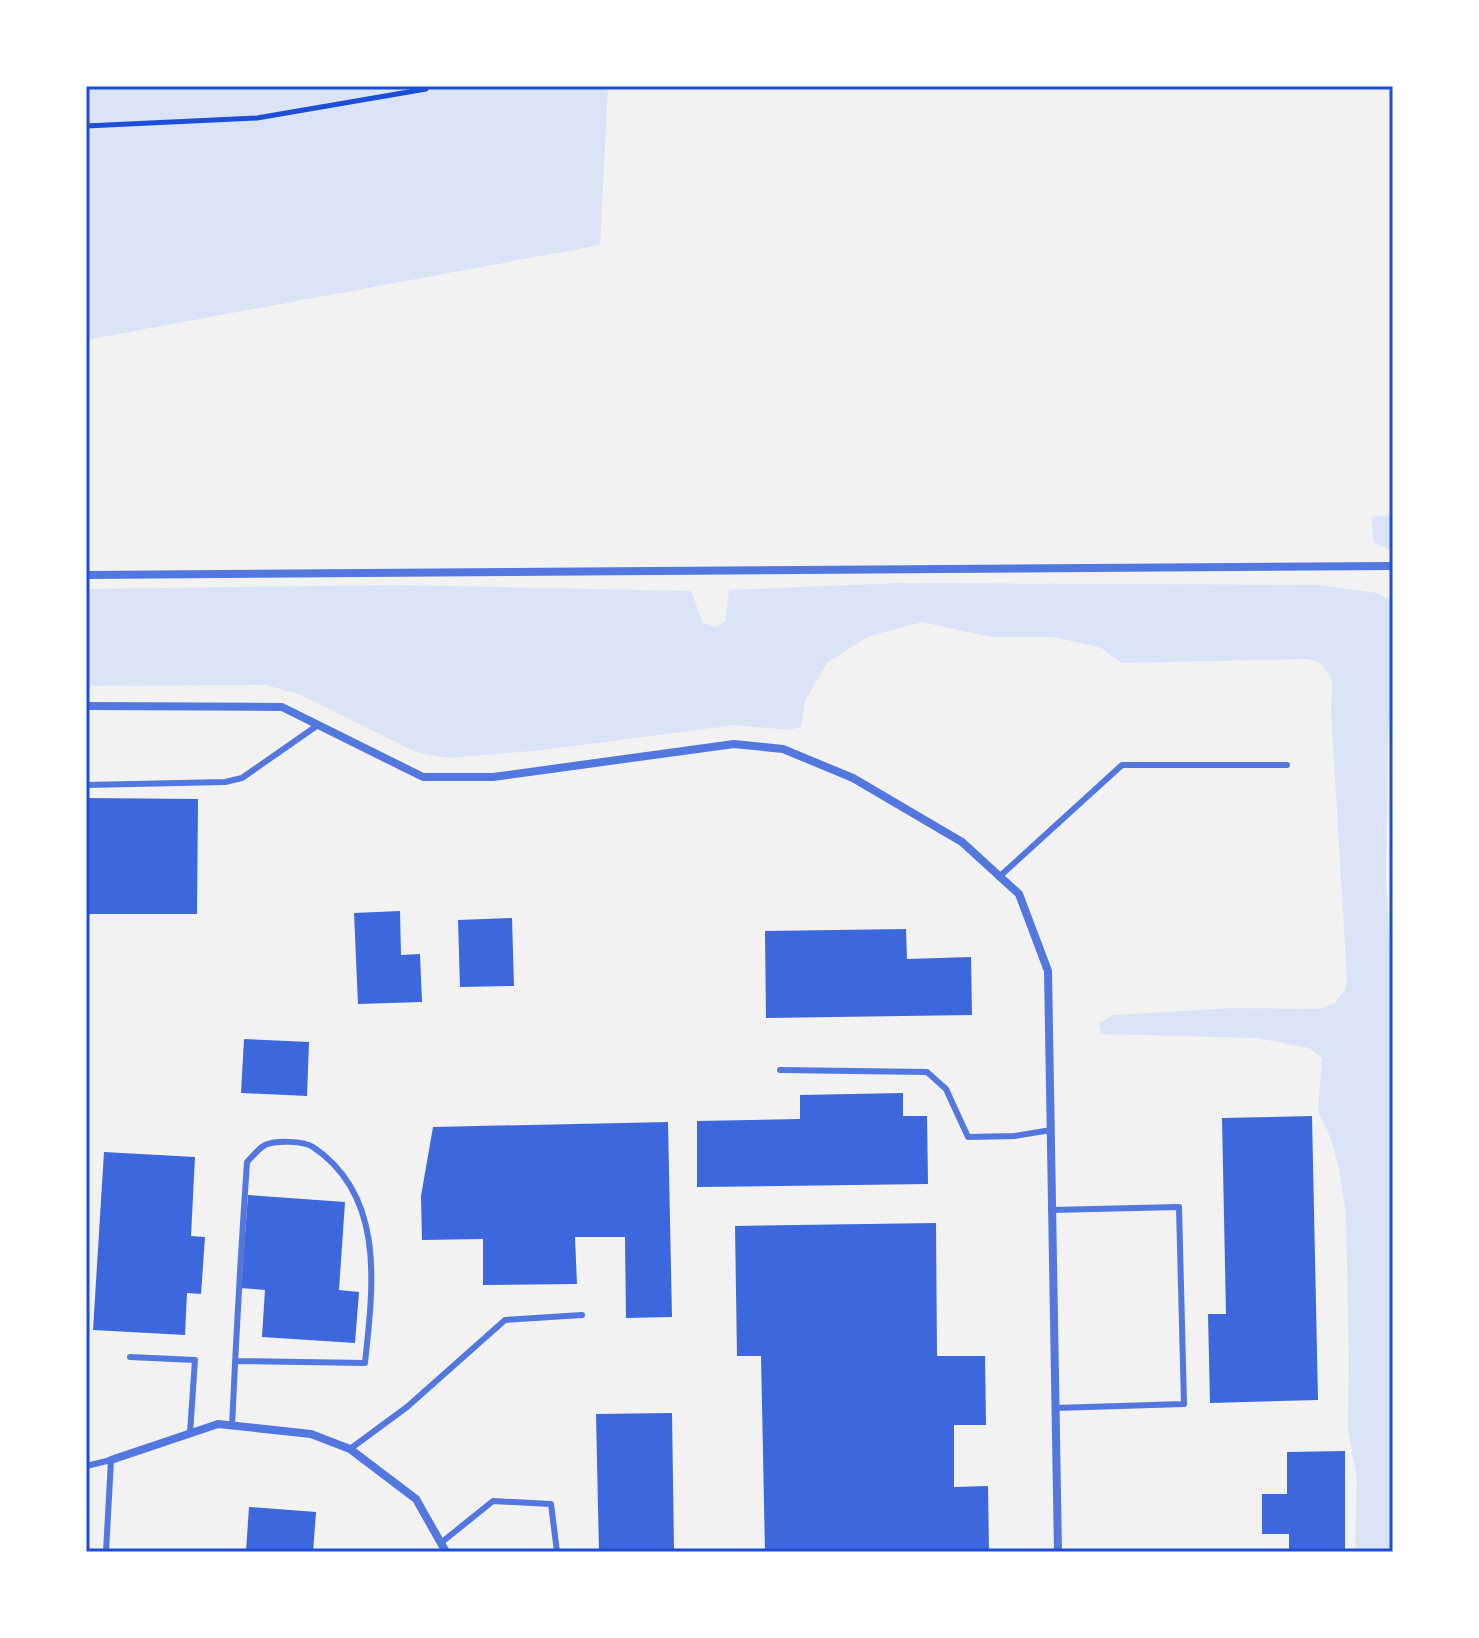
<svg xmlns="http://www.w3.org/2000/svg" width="1479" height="1638" font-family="Inter,sans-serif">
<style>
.green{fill:#dbe4f7}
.building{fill:#3d67dc}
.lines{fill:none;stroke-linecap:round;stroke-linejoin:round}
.path{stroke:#1d4ed8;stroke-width:5}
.service{stroke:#5277de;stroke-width:6}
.minor{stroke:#5277de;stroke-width:8}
.neatline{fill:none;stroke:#1d4ed8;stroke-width:3}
</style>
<rect width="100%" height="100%" fill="#f2f2f2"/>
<path class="green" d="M86,86H608L600,245L86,340Z
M1393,515V551L1374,543L1371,517Z
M898,583L1319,585L1377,593L1393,601V694L1388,732L1386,879L1393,1006V1552H1355L1357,1478L1348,1430L1349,1360L1346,1214L1339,1169L1330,1136L1318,1111L1322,1058L1309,1048L1257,1038L1101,1034L1099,1023L1113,1015L1233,1008L1318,1009L1335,1003L1345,989L1347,979L1331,711L1332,680L1322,664L1308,659L1122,663L1100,647L1052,637H990L922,622L867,637L827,663L805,701L801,727L788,730L735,725L543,750L449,758L416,752L301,695L266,685L86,686V589L396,585L691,591L703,623L716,627L725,621L729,590Z"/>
<path class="building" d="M86,798L198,799L197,914H86Z
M400,911L401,955L420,954L422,1002L358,1004L354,913Z
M512,918L514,986L460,987L458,920Z
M906,929L907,959L971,957L972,1015L766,1018L765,931Z
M244,1039L309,1042L307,1096L241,1093Z
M903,1093V1116H927L928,1184L697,1187V1121L800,1119V1095Z
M1312,1116L1318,1400L1210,1403L1208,1314H1226L1222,1118Z
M668,1122L672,1317L626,1318L625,1237H575L577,1284L483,1285V1239L422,1240L421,1196L433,1127Z
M104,1152L195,1157L191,1236L205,1237L201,1294L187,1293L185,1335L93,1330Z
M248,1195L345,1202L339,1290L359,1292L355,1343L262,1337L265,1290L241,1288Z
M936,1223L937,1356H985L986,1425H954V1487L988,1486L989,1552H765L761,1356H737L735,1226Z
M672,1413L674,1550L599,1552L596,1414Z
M1345,1451V1552H1289V1534H1262V1494H1287V1452Z
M249,1507L316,1512L313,1552H246Z"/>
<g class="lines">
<path class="path" d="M86,126L257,118L426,89L427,86"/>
<path class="service" d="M86,785L225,782L242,778L318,725
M999,877L1122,765H1287
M780,1070L927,1072L946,1089L968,1137L1015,1136L1051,1130
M1051,1210L1179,1207L1184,1404L1055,1408
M130,1357L195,1360L190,1433
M232,1426C236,1338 241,1250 247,1162C252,1157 259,1148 265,1145C276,1140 304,1141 313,1147C386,1196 373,1287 365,1363L235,1361
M350,1449L407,1407L505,1320L582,1315
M86,1466L111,1460L106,1552
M442,1542L493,1501L551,1504L557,1552"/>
<path class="minor" d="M86,575L1393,566
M86,706L282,707L423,777H493L734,744L783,749L853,778L962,842L1019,894L1048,971L1058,1552
M111,1460L218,1424L311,1434L350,1449L416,1499L446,1552"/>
</g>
<rect width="1479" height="1638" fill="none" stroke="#ffffff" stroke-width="176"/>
<rect x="88" y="88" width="1303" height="1462" class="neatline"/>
</svg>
